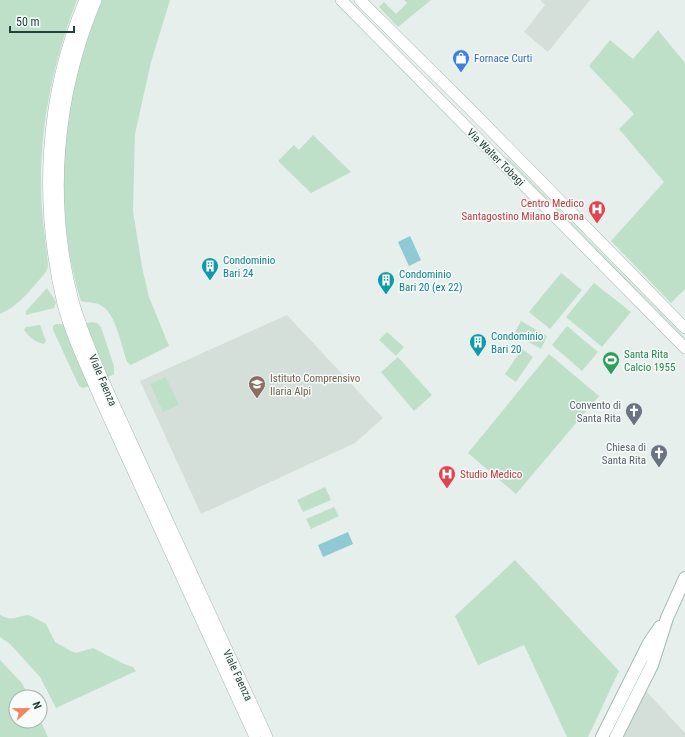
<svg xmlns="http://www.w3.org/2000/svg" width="685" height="737" font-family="'Roboto Condensed',sans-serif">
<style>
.built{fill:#d4dfda}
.green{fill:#bfe0c8}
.water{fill:#8ec9d4}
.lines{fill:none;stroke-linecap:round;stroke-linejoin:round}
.tertiary-casing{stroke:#a8b8b2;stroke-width:12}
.secondary-casing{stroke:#a4bbb3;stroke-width:14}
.tertiary{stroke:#fff;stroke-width:11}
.secondary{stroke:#fff;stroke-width:12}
.labels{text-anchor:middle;stroke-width:3;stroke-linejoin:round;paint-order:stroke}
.shop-label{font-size:11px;fill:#366cbe;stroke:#f7fbf9;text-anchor:start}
.street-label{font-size:11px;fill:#24423a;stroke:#f7fbf9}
.health-label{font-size:11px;fill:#be3a42;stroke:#f7fbf9;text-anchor:end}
.culture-label{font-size:11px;fill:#0d838f;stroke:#f7fbf9;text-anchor:start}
.leisure-label{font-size:11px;fill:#27864d;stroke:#f7fbf9;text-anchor:start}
.education-label{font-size:11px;fill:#785e54;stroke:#f7fbf9;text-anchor:start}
.worship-label{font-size:11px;fill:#5b616d;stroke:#f7fbf9;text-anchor:end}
</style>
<rect width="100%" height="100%" fill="#e6efeb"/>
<path class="built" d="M540,0H590L548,52L524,32L545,5Z
M287,315L383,418L355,443L201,514L140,381Z
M643,688L685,733V737H620Z"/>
<path class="green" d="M0,0H77C54,59 40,124 41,187C41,214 46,240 48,266L46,272C33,287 19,306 0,314Z
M102,0H170L151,62L135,134L133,211L142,267L149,297L169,346L131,365L127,362C122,348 116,314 102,306C96,302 89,303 81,301L80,298C51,204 62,89 102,0Z
M404,0H431L398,27L379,7L384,2L396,14L407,3Z
M658,30L685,63V289L671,303L611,241L664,182L619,129L634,114L589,66L610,40L633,59Z
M313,135L351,172L311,193L278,161L294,145L299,150Z
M508,158L685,338V339L507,159Z
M561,273L582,290L550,329L529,312Z
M594,283L631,312L602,347L566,317Z
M47,288L56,302L54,308L26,315V311Z
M521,321L547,336L541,349L514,334Z
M93,322L97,323L101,327L114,366V374L106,378L85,323Z
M56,324H65L90,386L83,388L79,386L53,330V326Z
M40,325L46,341L44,344C35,342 30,338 24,330L26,327Z
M567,326L598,352L582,371L552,345Z
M387,332L404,347L396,356L379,340Z
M522,349L533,357L516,382L505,374Z
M549,354L599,396L516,494L468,453Z
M398,357L432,395L414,411L381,372Z
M166,377L179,405L163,412L150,384Z
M325,487L331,500L303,512L297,500Z
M334,507L339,516L311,529L306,519Z
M515,560L619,671L588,737H567L524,645L478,665L455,616Z
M0,615C13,622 16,616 29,615L46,624L55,642L71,651L76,653L93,648L124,664L133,667L136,671L56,708L40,677L10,644L0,637Z
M0,660L21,682L30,697H16V721H40V720L48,737H0Z"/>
<path class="water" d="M410,236L421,260L409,266L398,242Z
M348,532L353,544L323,557L318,545Z"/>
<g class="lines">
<g class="tertiary-casing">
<path id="tertiary" d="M85,0C44,96 39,203 63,304C72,338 88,370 102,403L255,737
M96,0C56,95 47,201 73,301C81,330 94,359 106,387L267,737
M341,0L685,348
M360,0L470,109L685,328"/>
</g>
<g class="secondary-casing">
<path id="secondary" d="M602,737L649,643L660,627
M616,737L652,665L667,618L685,578"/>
</g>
<use href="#tertiary" class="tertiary"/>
<use href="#secondary" class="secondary"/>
</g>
<defs>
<g id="shop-pin" transform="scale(0.9)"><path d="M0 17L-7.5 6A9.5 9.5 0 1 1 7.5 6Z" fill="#3f7fe0" stroke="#f7fbf9"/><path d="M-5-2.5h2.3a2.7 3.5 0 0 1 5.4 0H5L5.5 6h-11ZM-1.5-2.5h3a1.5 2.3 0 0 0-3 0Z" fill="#fff"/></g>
<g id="hospital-pin" transform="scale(0.9)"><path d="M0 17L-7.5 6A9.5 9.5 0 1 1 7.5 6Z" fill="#e0444e" stroke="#f7fbf9"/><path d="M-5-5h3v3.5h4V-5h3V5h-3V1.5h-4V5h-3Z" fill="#fff"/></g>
<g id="building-pin" transform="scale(0.9)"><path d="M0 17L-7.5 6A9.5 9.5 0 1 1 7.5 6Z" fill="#0f9aa8" stroke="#f7fbf9"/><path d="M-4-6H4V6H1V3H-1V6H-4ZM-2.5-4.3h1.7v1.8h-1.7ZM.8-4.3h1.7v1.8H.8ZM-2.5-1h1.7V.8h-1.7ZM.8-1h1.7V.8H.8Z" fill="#fff"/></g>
<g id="stadium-pin" transform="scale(0.9)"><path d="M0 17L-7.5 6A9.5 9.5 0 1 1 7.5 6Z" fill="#2e9e5b" stroke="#f7fbf9"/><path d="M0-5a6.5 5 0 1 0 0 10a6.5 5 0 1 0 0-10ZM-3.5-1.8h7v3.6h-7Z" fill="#fff"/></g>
<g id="school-pin" transform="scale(0.9)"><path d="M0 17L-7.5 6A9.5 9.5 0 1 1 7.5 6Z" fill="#8d6e63" stroke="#f7fbf9"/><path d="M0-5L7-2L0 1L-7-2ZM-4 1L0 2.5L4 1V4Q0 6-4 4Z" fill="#fff"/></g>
<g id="church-pin" transform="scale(0.9)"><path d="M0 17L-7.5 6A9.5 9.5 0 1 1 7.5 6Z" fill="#6b7280" stroke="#f7fbf9"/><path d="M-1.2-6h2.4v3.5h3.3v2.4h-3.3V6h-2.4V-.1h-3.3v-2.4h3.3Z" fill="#fff"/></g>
</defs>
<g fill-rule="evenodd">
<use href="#shop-pin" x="461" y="58"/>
<use href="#hospital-pin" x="597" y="209"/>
<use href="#building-pin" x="210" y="266"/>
<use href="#building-pin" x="386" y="280"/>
<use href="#building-pin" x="478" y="342"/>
<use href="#stadium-pin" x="611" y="360"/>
<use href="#school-pin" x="257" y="384"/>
<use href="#church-pin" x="634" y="411"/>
<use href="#church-pin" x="659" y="453"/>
<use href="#hospital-pin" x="447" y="474"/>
</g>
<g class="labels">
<g class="shop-label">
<text x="474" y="62">Fornace Curti</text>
</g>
<g class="street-label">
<text transform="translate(496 157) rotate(45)" y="4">Via Walter Tobagi</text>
<text transform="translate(103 380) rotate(67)" y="4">Viale Faenza</text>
<text transform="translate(238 675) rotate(65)" y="4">Viale Faenza</text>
</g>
<g class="health-label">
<text x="584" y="207">Centro Medico<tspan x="584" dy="13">Santagostino Milano Barona</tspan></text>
<text x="460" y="478" text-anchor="start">Studio Medico</text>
</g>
<g class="culture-label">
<text x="223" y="264">Condominio<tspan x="223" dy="13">Bari 24</tspan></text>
<text x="399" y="278">Condominio<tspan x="399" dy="13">Bari 20 (ex 22)</tspan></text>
<text x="491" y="340">Condominio<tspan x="491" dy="13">Bari 20</tspan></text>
</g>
<g class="leisure-label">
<text x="624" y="358">Santa Rita<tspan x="624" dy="13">Calcio 1955</tspan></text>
</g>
<g class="education-label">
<text x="270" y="382">Istituto Comprensivo<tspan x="270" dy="13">Ilaria Alpi</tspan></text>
</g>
<g class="worship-label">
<text x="621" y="409">Convento di<tspan x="621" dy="13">Santa Rita</tspan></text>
<text x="646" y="451">Chiesa di<tspan x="646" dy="13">Santa Rita</tspan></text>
</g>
</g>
<g transform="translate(28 709) rotate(68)"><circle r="19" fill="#f7fbf9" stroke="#a3b1ad"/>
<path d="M0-3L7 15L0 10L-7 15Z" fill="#f4845f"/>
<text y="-6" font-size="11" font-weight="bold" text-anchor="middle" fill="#24423a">N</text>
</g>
<path d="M10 26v6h64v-6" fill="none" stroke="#24423a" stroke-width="2"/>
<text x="16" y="26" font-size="12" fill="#24423a" stroke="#f7fbf9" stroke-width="3" paint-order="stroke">50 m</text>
</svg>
